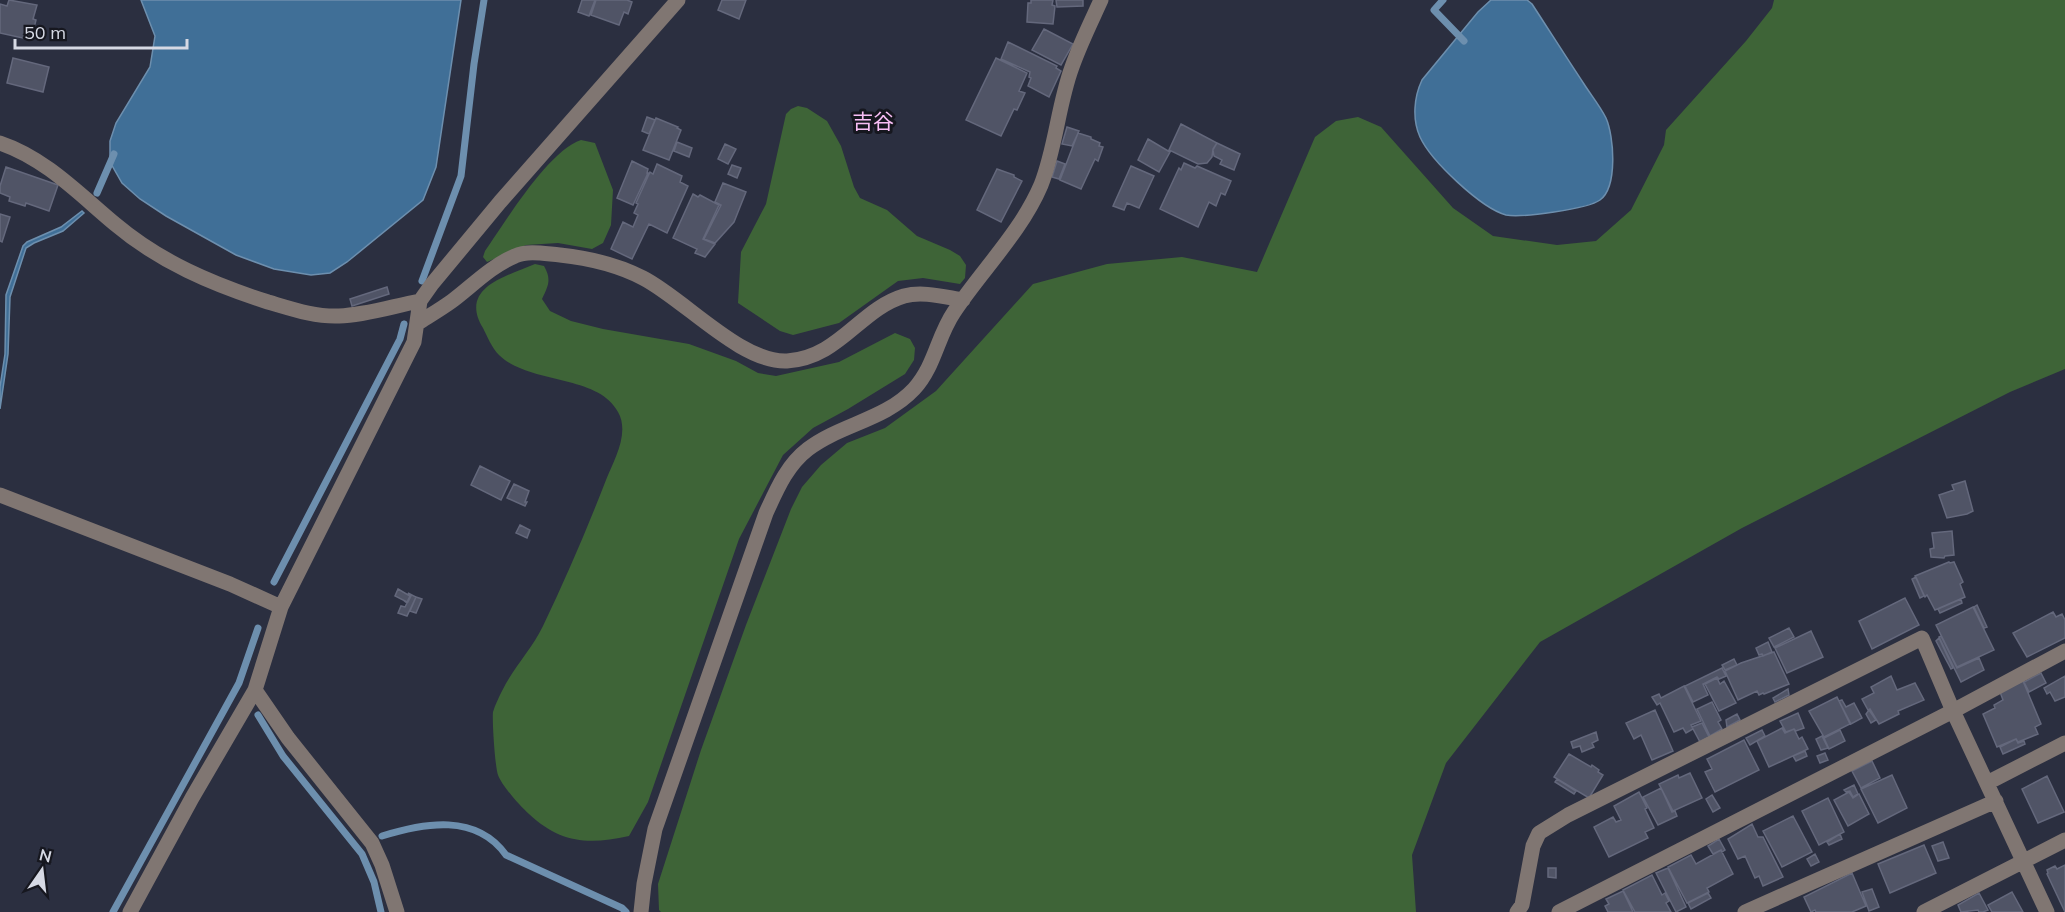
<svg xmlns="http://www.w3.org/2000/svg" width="2065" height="912" font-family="Mulish,'Noto Sans JP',sans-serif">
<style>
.forest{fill:#3e6437}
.water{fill:#406f97;stroke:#6d8fae;stroke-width:1.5}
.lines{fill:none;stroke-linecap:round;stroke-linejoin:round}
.stream{stroke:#6d8fae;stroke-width:7}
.building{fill:#505466;stroke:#64687c;stroke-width:1.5}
.minor{stroke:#807672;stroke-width:15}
.labels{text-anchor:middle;stroke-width:6;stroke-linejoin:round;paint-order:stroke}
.quarter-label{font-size:21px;fill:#f8bdf5;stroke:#16171f}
</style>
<rect width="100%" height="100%" fill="#2b2f40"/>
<path class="forest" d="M1774,0H2065V369L2010,392L1742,528L1540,642L1446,763L1412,855L1416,912H661L659,910L658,884L701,750L746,625L791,509L802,487L821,465L847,443L885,428L936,391L1033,284L1107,264L1182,257L1257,272L1315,137L1336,121L1358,117L1381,127L1453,208L1493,236L1557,245L1596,241L1631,210L1664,145L1666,130L1746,41L1772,8Z
M798,106L807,108L827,121L841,146L854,187L860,198L887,210L917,236L950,250L960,256L966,265L965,278L960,284L923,278L898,281L839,323L793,335L780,331L738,303L741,252L766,204L786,114L791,109Z
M581,140L595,143L613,190L611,225L603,243L592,249L558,243L526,245L487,262L483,257L485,251C506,221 548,151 581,140Z
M535,264L544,266C552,280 548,286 542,299L550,311L571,321L603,329L689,344L736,361L758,373L776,376L839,362L895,333L910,339L915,348L914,360L905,374L848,409L813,428L783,455L739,539L648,802L629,836C588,845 560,843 529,814C520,806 502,786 498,775C495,767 492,720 493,712C495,705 499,697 502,691C513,668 532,649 543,626C566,578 587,529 606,480C614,460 630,433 618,412C598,374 530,385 499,355C492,348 487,336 483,328C458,287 508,276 535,264Z"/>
<path class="water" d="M141,0H461L436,167L423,200L347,262L330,273L311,275L274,269L236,255L166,216L140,199L122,183L110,162V141L116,123L150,67L155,36Z
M1491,0H1527L1532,4C1549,30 1566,57 1584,84C1591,95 1600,106 1606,118C1614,136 1618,187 1600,200C1588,209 1521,218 1506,215C1481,208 1431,161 1420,137C1412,119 1414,97 1422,80L1478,12Z
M82,211L84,213L63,231L34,243L26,248L10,297L8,354L0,409V387L5,354L6,295L23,246L27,242L61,227Z"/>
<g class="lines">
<path class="stream" d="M1443,0L1434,10L1464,41
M97,193L114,154
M422,281L461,176L474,64L484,0
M274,582L400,339L404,324
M258,715L283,756L362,854L374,882L381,912
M382,836C424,823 476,813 506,855L622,908L626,912
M113,912L239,683L258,628"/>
</g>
<path class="building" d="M9,0L37,5L33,19L36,20L33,32L30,31L27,39L0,33V4L7,6Z
M582,0H595L589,16L578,12Z
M596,0H627L632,2L628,14L624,12L619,25L591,15Z
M722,0H746L739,19L718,10Z
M1031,0H1053L1052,5L1055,6L1053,24L1027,22L1028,3H1031Z
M1056,0H1083V6L1057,7Z
M1044,29L1073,44L1061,65L1032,50Z
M1008,42L1057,66L1056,68L1061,71L1049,97L1028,86L1031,78L1029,77L1030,72L1001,59Z
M13,58L49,67L43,92L7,83Z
M996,58L1027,73L1019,91L1025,93L1017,110L1014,109L1001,136L966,120Z
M647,117L655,120L649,134L642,131Z
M656,118L678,127L677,128L681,130L669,160L643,150Z
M1181,124L1217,143L1213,149L1212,157L1207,163L1198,164L1169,150Z
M1067,127L1079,131L1072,146L1062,144Z
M1078,133L1091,137V139L1100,143L1099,146L1103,147L1098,161L1095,159L1081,189L1060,180Z
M1148,139L1170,152L1159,172L1138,160Z
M677,142L692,148L689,157L674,151Z
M1217,143L1240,154L1234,170L1220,164L1222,160L1214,156L1213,150Z
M725,144L736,149L728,164L718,159Z
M632,161L648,169L647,173H648L633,205L617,198Z
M1057,161L1065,164L1059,179L1052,177Z
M1184,163L1195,168L1197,166L1231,181L1225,195L1221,193L1216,206L1209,202L1198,227L1160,209L1179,168L1181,170Z
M657,164L682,176L680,182L688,186L667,233L649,224L632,259L611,249L623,222L633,227L638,215L634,213L638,204L636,203L650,172L653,174Z
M732,165L741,168L737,178L728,174Z
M1131,166L1154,176L1139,208L1127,203L1124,210L1113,206Z
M6,167L58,185L49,211L26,203L25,206L9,201L10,197L0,193V186Z
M997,169L1014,175V177L1022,181L1001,222L977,210Z
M723,183L746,192L734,222L715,243L704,239L721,205L715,202Z
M693,194L698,197L700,195L719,205L703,239L715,244L705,257L695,253L697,249L673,238Z
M0,214L10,217L2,242L0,241Z
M387,287L389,294L352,306L350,299Z
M480,466L510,481L501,500L471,485Z
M1965,481L1973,511L1967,514L1947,518L1939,495L1954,490L1952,485Z
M514,484L529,491L525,502H527L525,506L507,498Z
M520,525L530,530L527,538L516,533Z
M1952,531L1954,555L1945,556L1944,558L1931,557L1930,549L1934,548L1932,533Z
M1949,562L1950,563L1954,562L1963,582L1960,584L1965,597L1935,610L1927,595L1925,597L1915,576Z
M1916,577L1924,596L1920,598L1912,579Z
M398,589L410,596L407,602L395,596Z
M408,593L416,597L407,616L398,613L401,606L405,607L407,603L404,601L408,602L411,596Z
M416,597L422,599L416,613L410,611Z
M1905,598L1919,625L1872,649L1859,621Z
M1961,599L1962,603L1940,613L1938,609Z
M1977,605L1987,627L1984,628L1974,607Z
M1973,607L1994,650L1957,667L1936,625Z
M2053,612L2056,617L2062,614L2065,620V638L2027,657L2013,633Z
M1789,628L1794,637L1774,647L1769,638Z
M1811,631L1823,657L1787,673L1775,648Z
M1941,636L1957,668L1979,658L1984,670L1961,682L1939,637Z
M1939,638L1953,668L1951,669L1936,641Z
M1768,642L1772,652L1763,656L1762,654L1759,655L1756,648Z
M1774,652L1789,684L1764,694L1763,693L1759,695L1757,691L1738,700L1725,671L1741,663Z
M1734,659L1737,665L1725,670L1722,665Z
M1722,668L1726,676L1719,679L1717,677L1703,684L1708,695L1693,702L1685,686Z
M2041,673L2046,683L2029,692L2024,682Z
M1891,676L1897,690L1915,683L1924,700L1898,711L1899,714L1879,724L1870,709L1868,710L1862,699L1874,693L1871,687Z
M2065,676V697L2055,701L2050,692L2047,694L2044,688Z
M1717,678L1720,684L1724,681L1736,703L1719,711L1705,684Z
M2023,681L2041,724L2035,727L2038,734L2018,742L2016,739L1997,747L1983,714L1995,708L1994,705L2003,700L2000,692Z
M1684,686L1701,721L1691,725L1693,729L1686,733L1683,728L1674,732L1660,703L1657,705L1652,697L1659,694L1661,698Z
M1788,689L1789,695L1775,702L1773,698Z
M1837,697L1850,724L1824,737L1809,711Z
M1842,700L1846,707L1854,703L1862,718L1851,724L1839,701Z
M1712,702L1721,720L1718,722L1722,729L1710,736L1697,709Z
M1655,710L1673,751L1652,760L1641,735L1634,739L1626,723Z
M1869,710L1876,720L1871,723L1866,714Z
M1798,713L1804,728L1796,731L1794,729L1786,732L1780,721Z
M1737,714L1740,720L1727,727L1726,720Z
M1702,723L1709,737L1700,742L1692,727Z
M1782,728L1785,733L1794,729L1799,739L1802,737L1808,749L1769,767L1757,741Z
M1762,730L1765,736L1750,745L1746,738Z
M1840,730L1845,741L1829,749L1824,738Z
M1596,732L1598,740L1592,743L1594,747L1582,752L1580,746L1573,748L1571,742Z
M1822,736L1828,748L1821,750L1816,739Z
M2016,739L2018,743L2024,741L2025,744L2003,754L2000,747Z
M1744,740L1759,770L1715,792L1705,772L1712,769L1707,759Z
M1805,751L1807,756L1796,761L1793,756Z
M1825,753L1828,760L1820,763L1817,756Z
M1569,754L1591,767L1592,765L1599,770L1598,772L1603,775L1589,798L1554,777Z
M1872,761L1880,778L1861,788L1852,771Z
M1690,773L1702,798L1673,811L1659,784L1678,775L1679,778Z
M1892,775L1907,808L1878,823L1861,789Z
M2047,776L2064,812L2038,823L2022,789Z
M1557,779L1576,791L1574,794L1555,782Z
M1854,785L1858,794L1853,797L1850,791L1846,792L1844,790Z
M1661,788L1672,812L1675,811L1677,816L1658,825L1643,797Z
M1639,792L1647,808L1645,809L1654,828L1645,832L1648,838L1609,857L1594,827L1613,817L1616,822L1621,820L1614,806Z
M1849,792L1853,798L1859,794L1869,814L1848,826L1834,800Z
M1712,795L1720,808L1713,812L1706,799Z
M1828,798L1844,832L1819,845L1802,811Z
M1793,816L1812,852L1782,867L1763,831Z
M1752,824L1758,837H1763L1783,877L1763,886L1759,876L1755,878L1745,856L1738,859L1728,839Z
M1840,834L1842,839L1829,845L1827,842Z
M1719,839L1725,850L1722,852L1721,850L1713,854L1708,846Z
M1943,842L1949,858L1938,861L1932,846Z
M1924,845L1936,873L1890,893L1878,864Z
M1721,850L1733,874L1707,888L1709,892L1687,903L1668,867L1691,855L1696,864Z
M1815,854L1819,862L1811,866L1807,859Z
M2065,865V912L2047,874L2048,873L2047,870L2055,866L2057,869Z
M1548,868H1556V878L1548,877Z
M1668,868L1686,907L1676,912L1656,873Z
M1852,873L1866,906L1852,912H1816L1815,910L1811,912L1804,897Z
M1652,875L1662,895L1665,893L1669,901L1666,903L1671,912H1635L1623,890Z
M1872,889L1879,907L1869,911L1862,892Z
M1623,891L1633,912H1608L1605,906L1609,904L1606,899Z
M2012,892L2023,912H1992L1988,905Z
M1708,893L1711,898L1691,909L1688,903Z
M1979,893L1988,910L1983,912H1979L1978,910L1961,912L1958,905Z"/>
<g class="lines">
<path class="minor" d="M0,143C45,158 79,194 115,224C160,262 212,284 268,302C292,309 315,317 339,316C367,315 393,306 420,301
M418,323C429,316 441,309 452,301C472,286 491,266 515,256C528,250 546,254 560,255C588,258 618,265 643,278C684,299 741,363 787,361C839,358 860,309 904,296C923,291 944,297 963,300
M0,495L230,584L281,607
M255,690L288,738L372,843L382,865L397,912
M1987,783L2065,743
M130,912L192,798L255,690L281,607L414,342L420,301L432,284L500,202L678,0
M641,912L644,884L655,829L766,513C777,489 787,465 808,449C841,424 885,420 914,389C935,366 937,337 954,312C982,270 1021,232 1041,185C1056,147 1058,105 1072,67C1080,44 1091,22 1101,0
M1517,912L1522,905L1533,846L1539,833L1568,815L1922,638L1953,711L2047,912
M1559,912L1953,711L2065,651
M1745,912L1996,801
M1924,912L2065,840"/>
</g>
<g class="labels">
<g class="quarter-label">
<text x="873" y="129">吉谷</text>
</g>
</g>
<g transform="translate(42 870) rotate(14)" stroke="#16171f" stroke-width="4.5" paint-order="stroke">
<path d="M0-4.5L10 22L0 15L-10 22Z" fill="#d6d9e4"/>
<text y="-9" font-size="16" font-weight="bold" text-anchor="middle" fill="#d6d9e4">N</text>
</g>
<path d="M15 39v9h172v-9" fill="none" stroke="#d6d9e4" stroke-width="3"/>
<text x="24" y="39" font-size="18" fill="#d6d9e4" stroke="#16171f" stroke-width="4.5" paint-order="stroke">50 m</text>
</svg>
